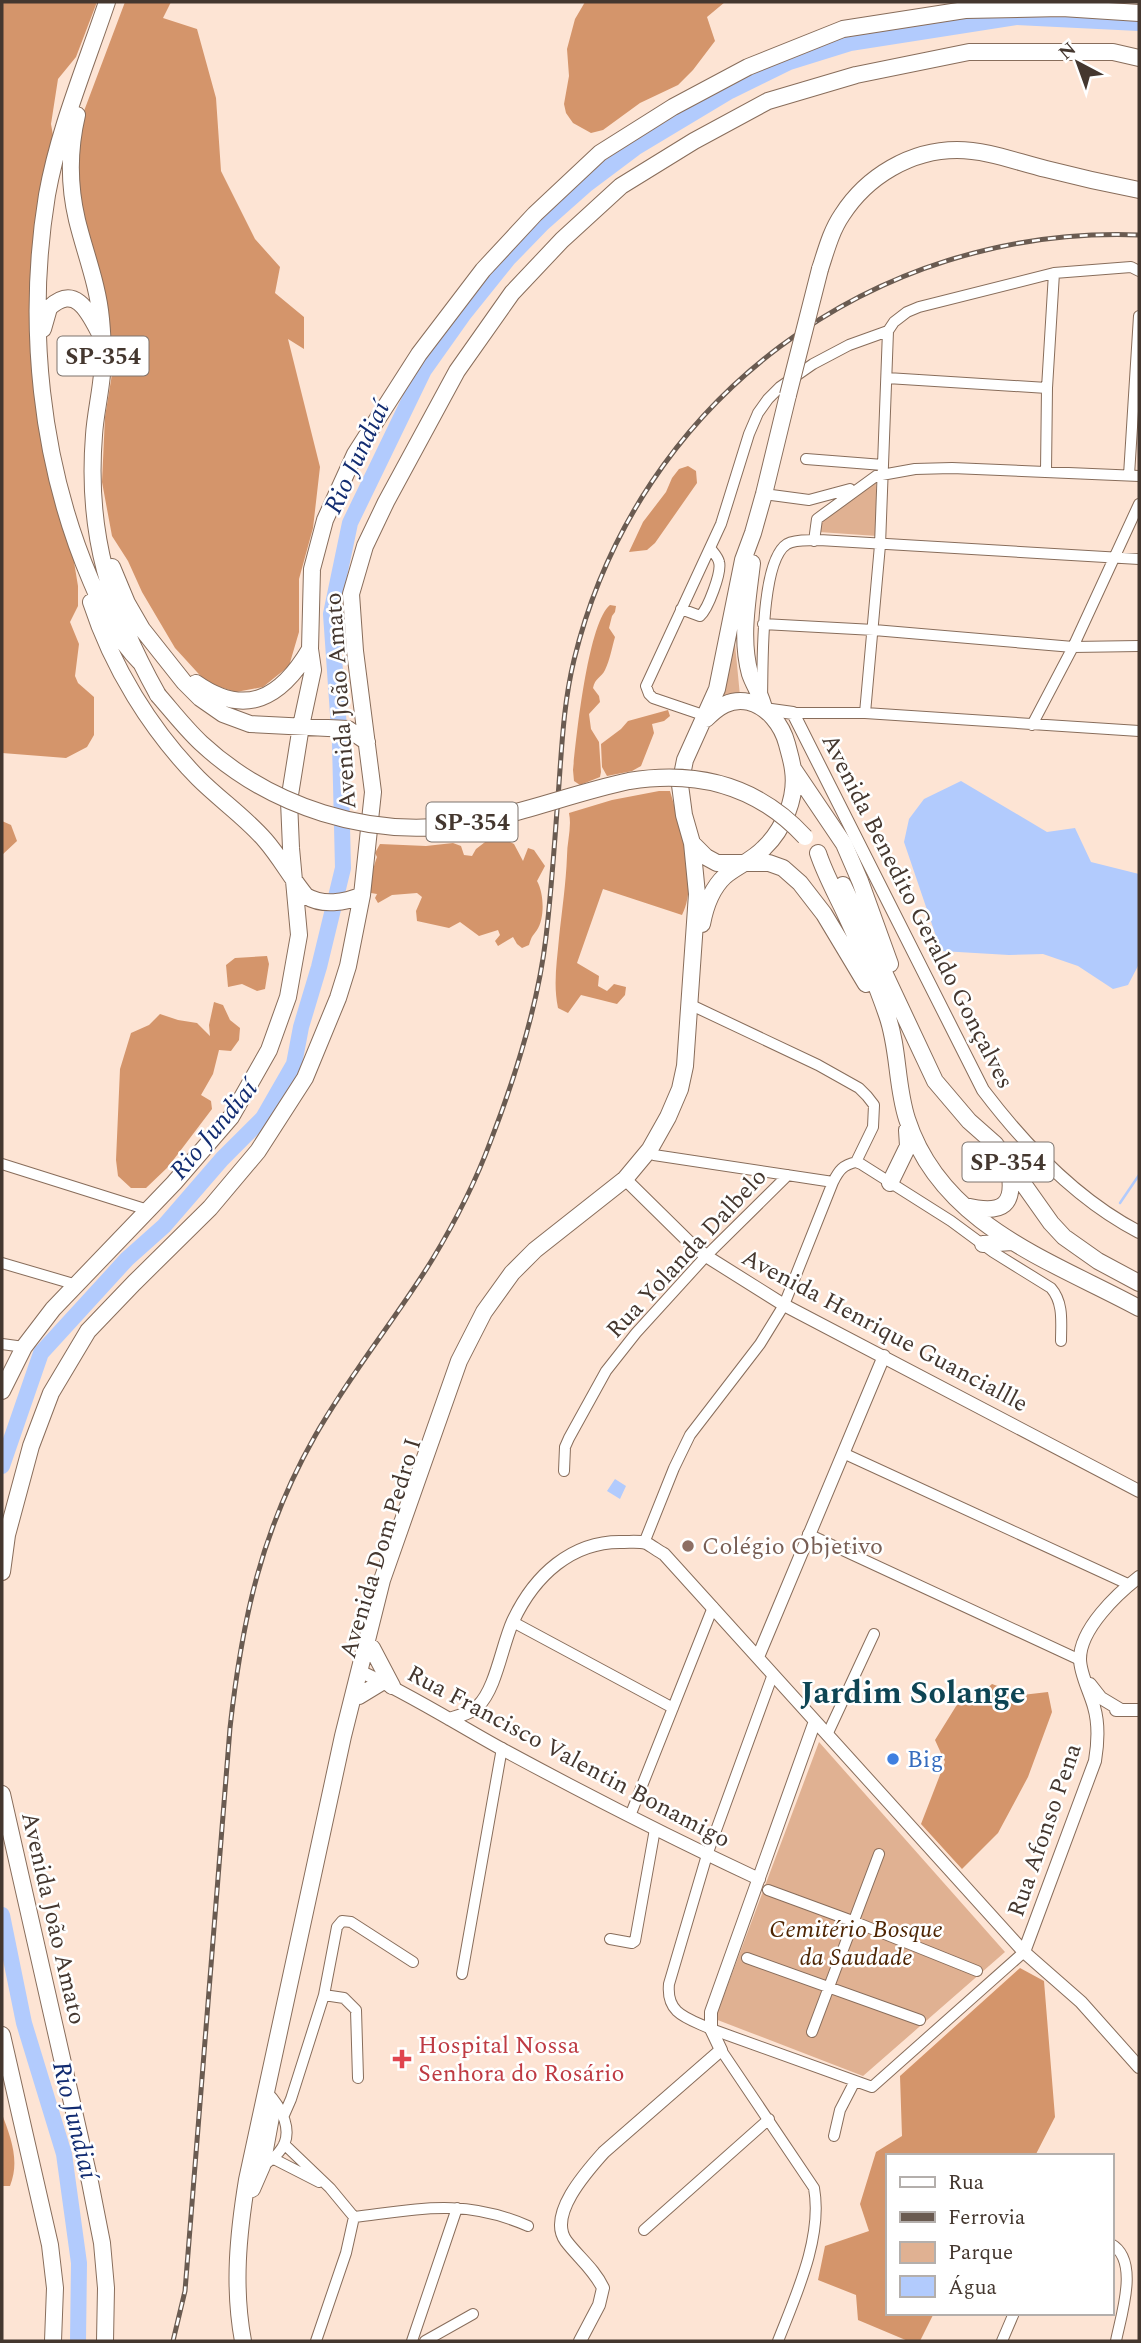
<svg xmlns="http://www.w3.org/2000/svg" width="1141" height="2343" font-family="Spectral,serif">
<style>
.green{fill:#e0b192}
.forest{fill:#d4956b}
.water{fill:#b2cbfd}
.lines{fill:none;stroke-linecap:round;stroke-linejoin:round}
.stream{stroke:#b2cbfd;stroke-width:2.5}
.river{stroke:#b2cbfd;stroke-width:16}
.minor-casing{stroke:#886d5b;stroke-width:12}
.tertiary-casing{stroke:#886d5b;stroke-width:14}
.primary-casing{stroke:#886d5b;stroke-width:18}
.minor{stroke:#fff;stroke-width:10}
.tertiary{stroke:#fff;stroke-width:12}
.primary{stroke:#fff;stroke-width:16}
.rail-casing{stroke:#6a5b51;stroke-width:5}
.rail{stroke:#fff;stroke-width:2.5;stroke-dasharray:8;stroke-linecap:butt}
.primary-bridge-casing{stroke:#886d5b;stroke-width:18;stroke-linecap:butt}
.primary-bridge{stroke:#fff;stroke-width:16}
.education-dot{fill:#8d6e63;stroke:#fff;stroke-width:2.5}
.shop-dot{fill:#3f7fe0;stroke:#fff;stroke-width:2.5}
.health-dot{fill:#e0444e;stroke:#fff;stroke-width:2.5}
.labels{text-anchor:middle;stroke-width:5;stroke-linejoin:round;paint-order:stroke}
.shield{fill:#fff;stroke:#7c736d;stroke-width:2}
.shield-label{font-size:23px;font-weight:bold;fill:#44372f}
.street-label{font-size:24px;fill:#44372f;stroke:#fff}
.education-label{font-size:24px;fill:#785e54;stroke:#fff;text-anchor:start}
.shop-label{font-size:24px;fill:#366cbe;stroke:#fff;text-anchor:start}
.park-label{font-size:24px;font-style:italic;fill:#4e2503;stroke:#fff}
.health-label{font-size:24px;fill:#be3a42;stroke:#fff;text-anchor:start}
.water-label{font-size:26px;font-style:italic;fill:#122c71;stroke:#fff}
.district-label{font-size:32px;font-weight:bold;fill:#0e4554;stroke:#fff}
</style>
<rect width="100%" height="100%" fill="#fde4d4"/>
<path class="green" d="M876,482L877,536L819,532V522Z
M733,623L740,696L715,701Z
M819,1742L1005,1952L863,2076L715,2019Z"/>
<path class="forest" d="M2,2H97L76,57L58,79L51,124L55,147L32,308L78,586V606L70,622L79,644L75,676L78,683L94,697V735L87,747L66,758L2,753Z
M125,2H171L163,18L197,29L216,98L221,171L255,239L280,267L275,293L304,317V349L288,339L320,467L313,528L299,579V632L289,666L263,687L236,692L207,683L175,648L142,592L128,561L112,536L102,482L105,417L113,368L107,304L81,207L76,145L81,119Z
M585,2H725L707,17L715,41L693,70L678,85L640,103L603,130L591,133L573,123L566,113L564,104L569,76L567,49L575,19Z
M688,466L696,471L697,483L655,543L647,550L629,552L643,522L666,492L672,478L679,469Z
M610,605L616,606L615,612L612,616L609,628L615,637C612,647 610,660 605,670C601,678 595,678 593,688L599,696L600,702L589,714L591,729L599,742L601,772L600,777L580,785L574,781L573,770C576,739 588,622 610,605Z
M668,710L670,716L664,721L652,724L654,733L641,766L632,771L607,776L602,767L601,744L621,729L628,721Z
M659,791H670C680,826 699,881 682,915L603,889L577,963L599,976L598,986L607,991L614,984L626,987L625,995L617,1004L581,995L568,1013L558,1008C553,984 557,962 559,938C562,910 566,883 567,856C567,842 572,827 569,813L612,800Z
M2,821L11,825L17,841L2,855Z
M500,837L514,844L523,861L528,848L534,850L545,866L537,881C544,893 545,918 537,930C532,937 532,935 529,945L522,948L517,944L513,937L498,946L495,941L500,935L498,930L479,936L460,922L449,928L417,921L416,911L422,897L417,893L392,895L378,903L375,898L377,894L371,893C370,882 373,867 377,857L375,853L380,844L426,846L453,843L461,846L464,855L472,856L476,849L489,839L495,841Z
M267,956L269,964L265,989L257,991L242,984L228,987L226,965L235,958Z
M214,1002L223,1005L230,1020L240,1028L239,1040L231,1051L219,1050L213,1074L201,1095L211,1101L212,1109L168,1167L146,1188H131L118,1176L116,1160L120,1069L131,1033L149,1025L160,1014L178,1020L197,1023L210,1036L209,1025Z
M992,1684L1022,1695L1048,1692L1052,1712L1028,1777L998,1833L962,1869L921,1824L945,1762L935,1740L958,1703H970Z
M1020,1968L1044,1981L1055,2117L1035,2156H887V2313H934L920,2341H908L858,2320L856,2295L818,2280L825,2246L869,2231L860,2204L876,2152L902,2136L900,2076Z
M2,2114C11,2138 20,2161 10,2186H2Z"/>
<path class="water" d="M961,781L1047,832L1075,828L1091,862L1139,874V964L1128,985L1113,989L1078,966L1043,954L1009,955L941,951L904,842L909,819L924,799Z
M615,1479L626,1486L620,1499L607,1491Z"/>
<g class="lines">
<path class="stream" d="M1120,1203L1139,1175"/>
<path class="river" d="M2,1466L41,1353L127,1259L164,1226L222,1159L263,1118L294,1064L301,1027L319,967L343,868L340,743L331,614L350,523L424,370L463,315L508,259L543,223L587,184L635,148L730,91L789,62L850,43L1016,17L1139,23
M2,1915L24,2023L64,2154L79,2263L78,2341"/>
<g class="minor-casing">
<path id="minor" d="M887,378L1047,388
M806,459L883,465
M1046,471L1047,388L1054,273
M1129,475L1139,316
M764,494L809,500L850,489
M814,541L817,519L876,476L915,469L952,468L1139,476
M681,609L700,616C708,609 722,572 719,562C718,557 713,552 710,548
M763,624L874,630L1073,647L1139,646
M762,697C763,666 760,561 787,544C796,539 809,541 819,540L1139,559
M793,713H865L1139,731
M865,713L880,545L888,331
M706,716L653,698L649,694L646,686L721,524L749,434L758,413L768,399L780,387L813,364L849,345L888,331L894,322L907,312L919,307L1054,273L1131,267L1139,271
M1032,725L1073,647L1139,504
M689,1004L818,1065L859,1088L867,1096L874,1105L873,1127L856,1162
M654,1155L833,1182
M2,1164L148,1210
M2,1263L77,1285
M2,1344L24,1347
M843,1453L1130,1585
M564,1471L565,1447L569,1438L606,1371L636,1333L706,1256L788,1175
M808,1534L1080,1660
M644,1543L674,1468L690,1435L760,1344L784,1305L833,1182C839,1170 843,1165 856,1162L861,1164L951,1221L993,1252L1051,1288C1064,1303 1061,1323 1061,1341
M513,1622L673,1708
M773,1674L707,1855L669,1984C666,2014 687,2018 711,2029L872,2087L1024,1952
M827,1735L874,1634
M630,1816L713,1607
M768,1890L855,1922L977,1971
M610,1939L632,1943L635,1941L655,1829
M747,1958L920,2020
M462,1974L502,1748
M324,1995L337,1927L342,1921L351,1922L413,1962
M812,2032L879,1854
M721,2050L814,2188C823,2237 796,2295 778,2341
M284,2115L291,2099L324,1995L344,1998L356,2010L358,2078
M834,2136L840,2110L855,2081
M284,2144L330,2188L354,2217
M272,2158L319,2182
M262,2167C268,2162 275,2157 279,2152C296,2133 281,2106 266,2091
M354,2217C420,2209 464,2198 528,2226
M644,2230L769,2119
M1111,2244C1140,2260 1121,2315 1116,2341
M316,2341L346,2253L354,2217
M412,2341L457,2208
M425,2341L473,2314
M1002,2341L1014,2313"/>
</g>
<g class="tertiary-casing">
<path id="tertiary" d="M764,709L793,713L983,1090C1024,1144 1077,1200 1139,1232
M625,1179L689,1242L706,1256L784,1305L1139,1491
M758,1657L884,1356
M359,1671C408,1693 453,1722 500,1748C585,1794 671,1838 759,1879
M1090,1684L1101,1698L1121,1710
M1116,1710H1139
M449,1719C459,1716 471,1713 478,1706C496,1689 502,1645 513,1621C534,1576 572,1540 624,1542C631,1542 639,1541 646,1543C652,1546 658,1551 664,1554L1024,1952L1081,2002L1139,2067
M1024,1952L1095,1761C1098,1743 1099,1724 1094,1707C1090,1692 1080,1674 1080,1659C1080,1629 1117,1594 1139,1577
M580,2341L599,2305L603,2288C594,2269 578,2257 566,2241C547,2215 587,2171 604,2152L721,2050L711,2029V2012L815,1721"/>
</g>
<g class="primary-casing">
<path id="primary" d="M107,2C86,65 59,128 47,195C26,323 40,462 91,581C104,612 117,638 140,662
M77,115C69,149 69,186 77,220C85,253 98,285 101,319C103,340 104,362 101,383C99,400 95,418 94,435C86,535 110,609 158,695
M820,269C826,251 831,231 842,215C867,176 911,150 957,150C987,150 1017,162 1046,169C1077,177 1108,184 1139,190
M43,329L49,308C76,283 89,313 100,334
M752,563C748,599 740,638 750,674C754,686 762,696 764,709
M112,567L127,603L142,629L184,682L200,698L223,714L250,724L348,729L367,742
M91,602C112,667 151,730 198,778C220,800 245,817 265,840C280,857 291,878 306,896C322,906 345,903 362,895
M196,683C246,718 281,698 310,649
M794,770L844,844L860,881L890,964
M692,843L706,857L717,863H769L783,868L800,883L824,914L866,984
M818,853C825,874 835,892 844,911C860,945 875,980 887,1015C899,1049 896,1085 907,1119C941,1225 1050,1260 1139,1308
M843,885L935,1081L969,1121L995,1144L1051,1223L1064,1237L1098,1261L1139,1283
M702,924C705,908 712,888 725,876C737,866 753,860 764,848C784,829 797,797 793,770C792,761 789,752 787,744C782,725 768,707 749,702C730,698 718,707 706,719
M890,1183L908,1146L907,1130
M965,1206C1003,1215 1017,1206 1008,1165
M983,1244L1012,1242
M2,1391L24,1347L53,1309L174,1183L231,1117L269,1050L288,997L299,935L291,848L289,801L301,726L313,670L310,649L312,569L325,520L355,454L419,354L483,270L535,214L600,153L673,107L748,67L843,29L965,10L1062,8L1139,13
M2,1572L7,1535L31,1446L51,1393L88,1331L134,1283L210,1208L258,1151L305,1078L338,998L348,966L362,895L373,792L355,651L351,594L365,546L386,502L457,371L512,293L562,240L621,186L694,141L768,101L856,75L969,52H1113L1139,58
M372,1648L392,1686
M359,1696L382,1682
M2,1794L90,2182L102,2243L106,2288L105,2341
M2,2035L50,2245L55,2288L53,2341
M252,2189L262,2166L273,2106
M243,2341C233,2287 238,2235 247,2180L343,1736L382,1580L459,1361L484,1312L512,1273L535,1250L625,1179L650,1149L668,1117L680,1089L685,1066L697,894L692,843L684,815L680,785L685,760L717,689L743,560L753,533L764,494L788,395"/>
</g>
<use href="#minor" class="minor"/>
<use href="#tertiary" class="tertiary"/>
<use href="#primary" class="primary"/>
<g class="rail-casing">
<path id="rail" d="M173,2341L185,2291L230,1728C242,1620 261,1531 315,1436C350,1374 395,1320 432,1260C455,1222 476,1181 491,1140C516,1075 538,1005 546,937C552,886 555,835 559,784C562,742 564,701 574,660C637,400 873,225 1139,235"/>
</g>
<use href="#rail" class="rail"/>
<g class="primary-bridge-casing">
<path id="primary-bridge" d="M788,395L820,269
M158,695C172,711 185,728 201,743C270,807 370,839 463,824C519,815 573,793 629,781C697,770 757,785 805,837"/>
</g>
<use href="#primary-bridge" class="primary-bridge"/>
</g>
<circle class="education-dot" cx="688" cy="1546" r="7"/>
<circle class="shop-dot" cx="893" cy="1759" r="7"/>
<path class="health-dot" d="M398.5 2048.5h7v7h7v7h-7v7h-7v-7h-7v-7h7z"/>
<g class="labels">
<g class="shield">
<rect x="57.5" y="336.5" width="91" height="39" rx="5"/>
<rect x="426.5" y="802.5" width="91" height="39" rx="5"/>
<rect x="962.5" y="1142.5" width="91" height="39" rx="5"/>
</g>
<g class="shield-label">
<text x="103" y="364">SP-354</text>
<text x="472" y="830">SP-354</text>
<text x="1008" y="1170">SP-354</text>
</g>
<g class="street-label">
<text transform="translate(340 701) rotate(-94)" y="8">Avenida João Amato</text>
<text transform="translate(918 911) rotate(63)" y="8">Avenida Benedito Geraldo Gonçalves</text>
<text transform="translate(686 1253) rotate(-47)" y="8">Rua Yolanda Dalbelo</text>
<text transform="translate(885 1330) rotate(28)" y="8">Avenida Henrique Guanciallle</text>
<text transform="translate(380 1548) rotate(-73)" y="8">Avenida Dom Pedro I</text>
<text transform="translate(569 1756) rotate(28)" y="8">Rua Francisco Valentin Bonamigo</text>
<text transform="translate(1044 1830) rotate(-71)" y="8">Rua Afonso Pena</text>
<text transform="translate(54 1918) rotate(77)" y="8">Avenida João Amato</text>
</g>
<g class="education-label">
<text x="702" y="1554">Colégio Objetivo</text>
</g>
<g class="shop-label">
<text x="907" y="1767">Big</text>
</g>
<g class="park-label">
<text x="856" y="1937">Cemitério Bosque<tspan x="856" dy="28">da Saudade</tspan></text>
</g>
<g class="health-label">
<text x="418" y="2053">Hospital Nossa<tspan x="418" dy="28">Senhora do Rosário</tspan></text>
</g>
<g class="water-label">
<text transform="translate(356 457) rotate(-65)" y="9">Rio Jundiaí</text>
<text transform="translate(213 1129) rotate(-50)" y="9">Rio Jundiaí</text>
<text transform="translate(76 2120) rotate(76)" y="9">Rio Jundiaí</text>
</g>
<g class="district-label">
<text x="913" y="1703">Jardim Solange</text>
</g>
</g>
<rect width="1141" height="2343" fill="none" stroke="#44372f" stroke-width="7"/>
<rect x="886" y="2154" width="228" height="161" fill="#ffffff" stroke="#b4afac" stroke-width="2"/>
<rect x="900" y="2177" width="35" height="10" fill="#ffffff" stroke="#b4afac" stroke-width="2"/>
<text x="948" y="2189" font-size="21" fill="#44372f">Rua</text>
<rect x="900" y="2212" width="35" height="10" fill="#6a5b51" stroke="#b4afac" stroke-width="2"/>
<text x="948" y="2224" font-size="21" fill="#44372f">Ferrovia</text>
<rect x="900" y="2242" width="35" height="21" fill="#e0b192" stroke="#b4afac" stroke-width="2"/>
<text x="948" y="2259" font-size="21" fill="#44372f">Parque</text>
<rect x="900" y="2276" width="35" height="21" fill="#b2cbfd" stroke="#b4afac" stroke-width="2"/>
<text x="948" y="2294" font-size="21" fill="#44372f">Água</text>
<g transform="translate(1078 63) rotate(319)" stroke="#ffffff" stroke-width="5" paint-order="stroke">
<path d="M0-5L12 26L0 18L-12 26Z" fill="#44372f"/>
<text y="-10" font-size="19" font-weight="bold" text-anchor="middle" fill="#44372f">N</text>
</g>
</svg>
